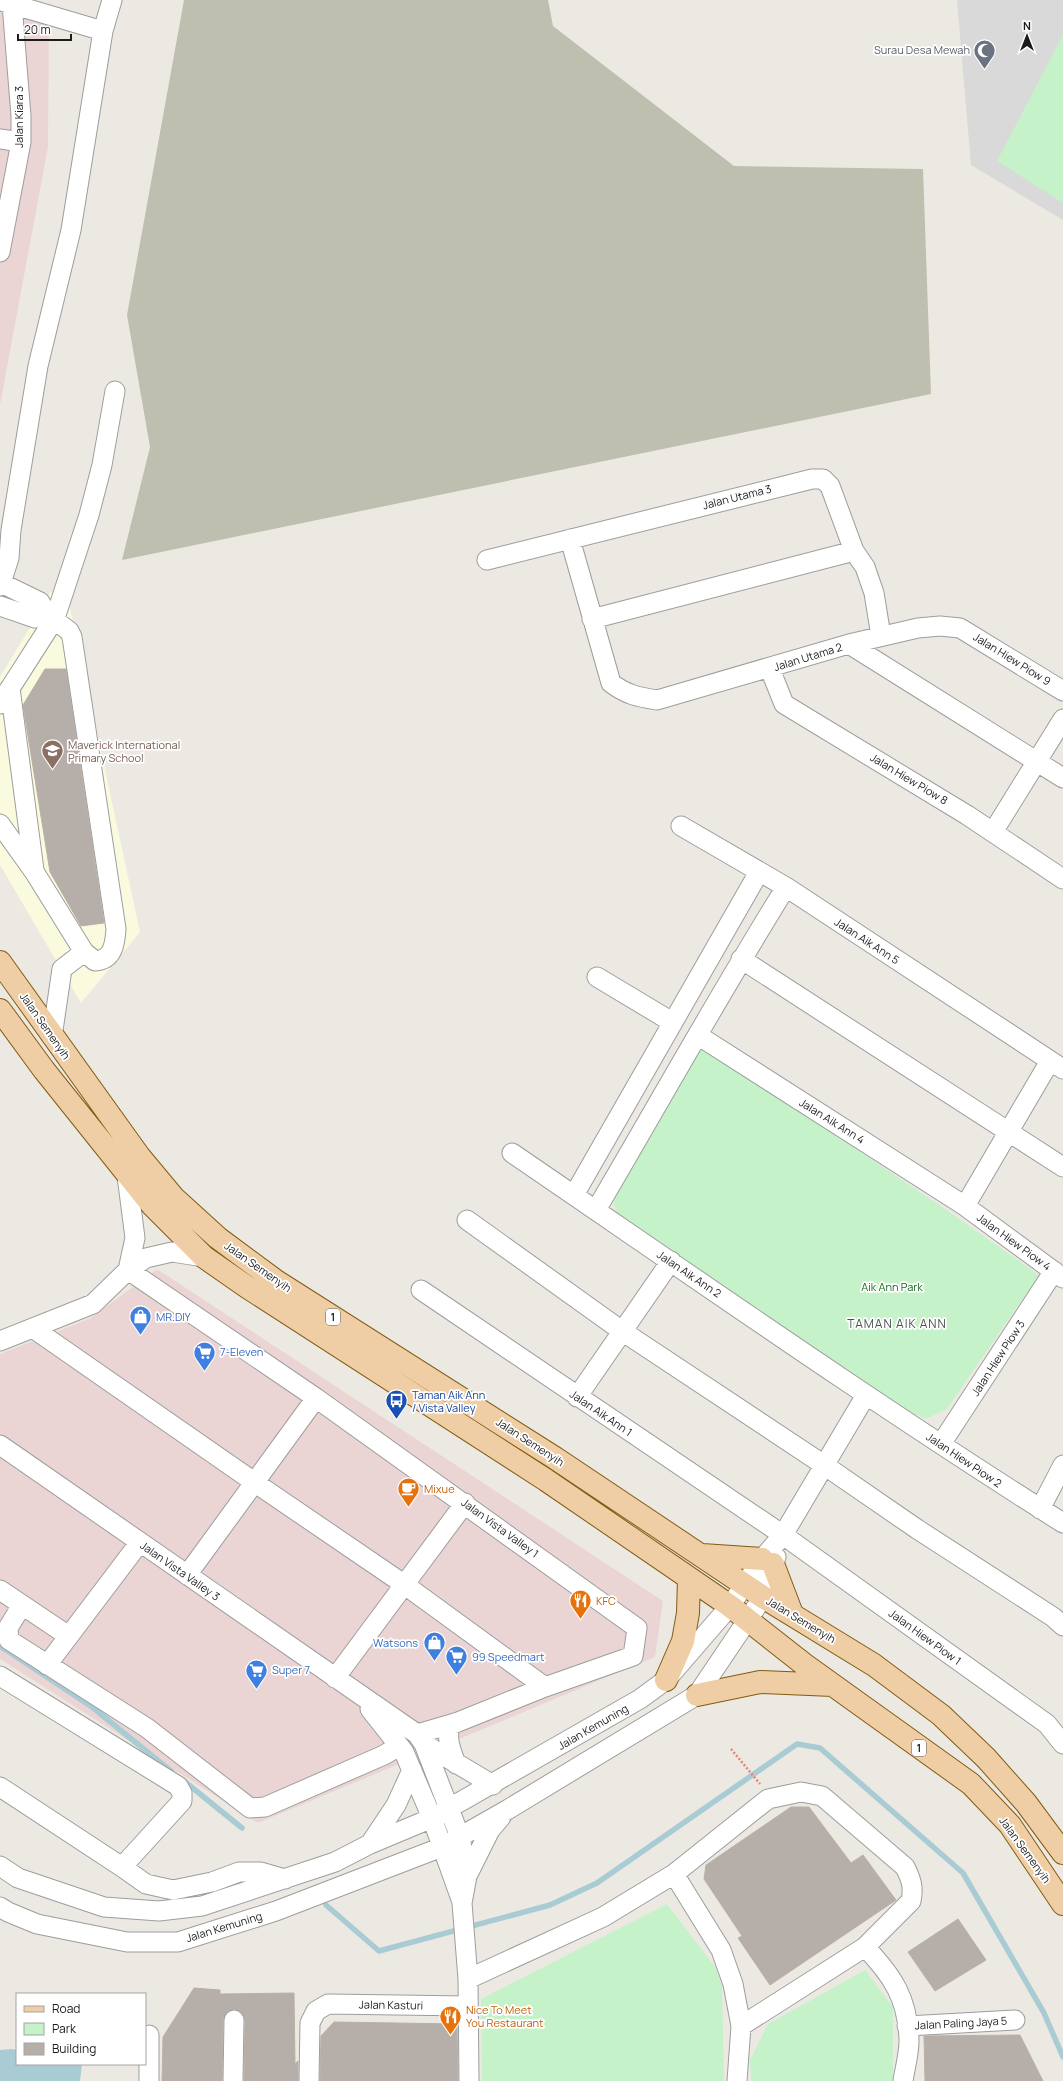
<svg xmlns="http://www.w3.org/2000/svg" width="1063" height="2081" font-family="Manrope,sans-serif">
  <rect width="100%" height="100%" fill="#ece9e3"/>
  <path fill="#dad9d9" d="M 957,0 L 1063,0 L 1063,220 L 971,165 Z"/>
  <path fill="#ebd5d4" d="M 0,12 L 49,26 L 48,147 L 0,405 Z
    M 157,1269 L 663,1601 L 655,1657 L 258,1823 L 0,1659 L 0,1354 L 91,1318 Z"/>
  <path fill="#fafade" d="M 51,592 L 68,599 L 140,932 L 81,1003 L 0,865 L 0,677 Z"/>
  <path fill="#bfbfb0" d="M 184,0 L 548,0 L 553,26 L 734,166 L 923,169 L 931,394 L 122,560 L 150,447 L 127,315 Z"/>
  <path fill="#c5f2c8" d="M 1063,35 L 1063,203 L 997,161 Z
    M 700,1044 L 945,1209 L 1039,1275 L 947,1409 L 926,1419 L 905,1410 L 622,1219 L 616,1211 L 611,1195 Z
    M 667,1904 L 716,1968 L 722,1986 L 724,2081 L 482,2081 L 481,1999 Z
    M 865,1970 L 893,2007 L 893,2081 L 751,2081 L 750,2060 L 768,2024 Z"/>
  <path fill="#a9cbd4" d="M 12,2049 L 17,2050 L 17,2064 L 82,2064 L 80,2081 L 0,2081 L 0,2050 Z"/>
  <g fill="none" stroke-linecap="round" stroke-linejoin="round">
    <path stroke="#a9cbd4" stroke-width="5.5" d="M 0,1646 L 92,1707 L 172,1772
      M 184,1781 L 242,1828
      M 326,1905 L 379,1951 L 550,1905 L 597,1883 L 797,1744 L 820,1748 L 963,1873 L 1044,2013 L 1063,2057"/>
  </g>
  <path fill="#b5aea9" stroke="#bcb0a7" d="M 45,669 L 66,669 L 104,923 L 81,926 L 50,872 L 23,705 Z
    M 791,1807 L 809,1807 L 851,1863 L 863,1855 L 896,1900 L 770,1985 L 738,1938 L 742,1936 L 704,1879 L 706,1865 Z
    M 958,1919 L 986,1960 L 935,1991 L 908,1952 Z
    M 194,1988 L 220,1990 L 220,1994 L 294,1993 L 295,2064 L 298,2061 L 298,2081 L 244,2081 L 245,2020 L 240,2011 L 234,2009 L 228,2011 L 223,2019 L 222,2081 L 162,2081 L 163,2037 Z
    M 334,2022 L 457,2024 L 458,2081 L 320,2081 L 321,2036 Z
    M 1020,2035 L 1043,2081 L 925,2081 L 924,2036 Z"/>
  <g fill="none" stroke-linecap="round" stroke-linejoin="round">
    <defs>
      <path id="minor" d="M 1,1 L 103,31
        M 0,139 L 21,142
        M 0,252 L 21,142 L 21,116 L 12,4
        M 570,539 L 611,683 C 627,695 638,697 657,700 L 849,644 L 918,628 L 940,626 L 960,628 L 1063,691
        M 487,560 L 812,479 L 823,479 L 830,486 L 854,551 L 865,567 L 874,593 L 881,636
        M 0,586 L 9,558 L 11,530 L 38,366 L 71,230 L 103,31 L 112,0
        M 0,606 L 35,618 L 47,614
        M 592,619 L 854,551
        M 849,644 L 1063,778
        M 770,669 L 784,704 L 967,815 L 1063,879
        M 10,688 L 34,870
        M 0,704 L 55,618 L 89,515 L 102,465 L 115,391
        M 0,824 L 35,873 L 84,952 L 95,961 C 113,960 115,944 116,929 L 72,637 L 69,631 L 47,614 L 40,602 L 1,583
        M 681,826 L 786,887 L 1063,1069
        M 993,832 L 1063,719
        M 741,959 L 1063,1167
        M 597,977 L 672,1022
        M 699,1036 L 965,1206 L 1063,1278
        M 52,1037 L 62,969 L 84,952
        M 512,1153 C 695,1278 876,1405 1063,1523
        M 127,1176 L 135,1238 L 128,1270
        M 574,1195 L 759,872
        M 965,1206 L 1050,1061
        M 596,1210 C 659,1103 720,993 786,887
        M 467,1220 L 622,1331 L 824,1465 L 917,1529 L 1053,1617 L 1063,1626
        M 128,1270 L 316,1398 L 637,1628 L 633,1656 L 545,1687 L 458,1722 L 417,1734
        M 421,1290 L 783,1535 L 1047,1724 L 1063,1744
        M 34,1329 L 254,1482 L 405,1585 L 545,1687
        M 0,1341 L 93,1304 L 128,1270 L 146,1258 L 172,1252 L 204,1257
        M 577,1397 L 671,1261
        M 941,1444 L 1054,1271
        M 0,1445 L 417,1734 L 424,1744 L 460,1837 L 467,1876 L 462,1903 L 468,1979 L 469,2081
        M 1040,1509 L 1063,1465
        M 187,1575 L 316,1398
        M 0,1590 L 67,1635
        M 22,1605 L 8,1628 L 9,1640 L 147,1728 L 250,1808 L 265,1807 L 384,1755 L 399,1746
        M 47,1665 L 140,1542
        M 0,1676 L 178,1786 L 182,1793 L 182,1801 L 122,1867 L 0,1787
        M 335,1678 L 465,1503
        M 370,1709 L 404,1752 L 432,1818 L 462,1902
        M 424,1744 L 493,1785
        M 456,1764 C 451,1750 446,1739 450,1725 L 458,1722
        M 370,1844 L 396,1805 L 412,1770
        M 0,1866 L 18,1878 L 104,1907 L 159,1911 L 202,1906 L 335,1862 L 370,1844 L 432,1818 L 640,1699 L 666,1680 L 730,1606 L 762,1559 L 783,1535 L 866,1395
        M 122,1867 L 146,1884 L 173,1890 L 212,1882 L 239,1872 L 261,1872 L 285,1879
        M 674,1874 L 721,1950 L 733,1984 L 741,2026 L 737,2081
        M 467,1876 L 490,1830 L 501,1817
        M 0,1907 L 8,1912 L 37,1924 L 127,1942 L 178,1942 L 276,1911 L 442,1847 L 507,1810 L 697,1695 L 763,1597 L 776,1557
        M 865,1947 C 893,1976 908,1999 909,2041 C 909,2054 905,2068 903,2081
        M 468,1979 L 603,1917 L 674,1874 L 768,1799 L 801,1792 L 822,1796 L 905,1867 C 911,1879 914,1887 911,1901 L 865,1947 L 741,2026
        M 907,2026 L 1015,2020
        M 149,2035 L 149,2081
        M 233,2081 L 234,2020
        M 309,2081 L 310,2023 L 316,2011 L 328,2004 L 467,2006"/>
      <path id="major" d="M 0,962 L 139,1156 L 174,1198 L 218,1238 L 276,1281 L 555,1458 L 763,1597 L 874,1665 L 941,1715 L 986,1758 L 1026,1803 L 1063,1853
        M 0,1010 L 44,1070 L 152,1205 L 204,1257 L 247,1287 L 546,1480 L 730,1606 L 805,1665 L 971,1784 L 1010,1825 L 1063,1904
        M 702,1555 L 762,1559
        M 773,1564 L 792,1614
        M 666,1680 L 683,1641 L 688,1613 L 689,1578
        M 697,1695 L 760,1682 L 833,1685"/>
    </defs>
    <use href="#minor" stroke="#9d9d9d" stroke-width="21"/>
    <use href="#major" stroke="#825b12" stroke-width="24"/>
    <path stroke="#e78379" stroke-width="2.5" stroke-dasharray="2 2" stroke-linecap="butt" d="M 731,1749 L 760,1784"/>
    <use href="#minor" stroke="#fff" stroke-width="19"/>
    <use href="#major" stroke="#efcea5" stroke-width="22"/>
  </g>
  <defs>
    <symbol id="mosque-pin" viewBox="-11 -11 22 30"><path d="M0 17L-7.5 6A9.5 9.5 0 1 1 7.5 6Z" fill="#6b7280" stroke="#fff"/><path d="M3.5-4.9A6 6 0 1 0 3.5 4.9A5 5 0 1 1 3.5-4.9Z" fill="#fff"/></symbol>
    <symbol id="school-pin" viewBox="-11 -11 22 30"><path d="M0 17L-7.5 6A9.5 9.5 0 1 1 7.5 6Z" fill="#8d6e63" stroke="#fff"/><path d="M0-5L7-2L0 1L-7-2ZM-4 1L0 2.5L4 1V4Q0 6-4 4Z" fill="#fff"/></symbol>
    <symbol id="shop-pin" viewBox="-11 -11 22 30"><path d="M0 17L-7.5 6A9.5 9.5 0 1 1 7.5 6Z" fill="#3f7fe0" stroke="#fff"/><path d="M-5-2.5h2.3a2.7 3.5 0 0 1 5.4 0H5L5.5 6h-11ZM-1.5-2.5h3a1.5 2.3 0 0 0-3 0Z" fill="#fff"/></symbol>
    <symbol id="supermarket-pin" viewBox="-11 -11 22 30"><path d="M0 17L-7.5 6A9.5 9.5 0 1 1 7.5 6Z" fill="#3f7fe0" stroke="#fff"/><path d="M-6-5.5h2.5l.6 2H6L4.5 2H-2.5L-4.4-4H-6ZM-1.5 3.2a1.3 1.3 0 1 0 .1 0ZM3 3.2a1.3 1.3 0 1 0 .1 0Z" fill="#fff"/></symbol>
    <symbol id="bus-pin" viewBox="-11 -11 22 30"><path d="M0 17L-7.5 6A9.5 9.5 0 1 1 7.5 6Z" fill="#1a4fb4" stroke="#fff"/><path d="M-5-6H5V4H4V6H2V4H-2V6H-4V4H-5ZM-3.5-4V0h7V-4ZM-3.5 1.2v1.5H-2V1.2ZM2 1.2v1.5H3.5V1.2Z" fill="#fff"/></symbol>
    <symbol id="cafe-pin" viewBox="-11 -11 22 30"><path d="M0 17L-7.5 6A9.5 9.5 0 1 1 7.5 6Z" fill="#e8710a" stroke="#fff"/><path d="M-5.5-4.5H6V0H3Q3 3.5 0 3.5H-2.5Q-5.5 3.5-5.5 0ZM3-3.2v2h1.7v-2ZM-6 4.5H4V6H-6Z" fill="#fff"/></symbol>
    <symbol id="restaurant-pin" viewBox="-11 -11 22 30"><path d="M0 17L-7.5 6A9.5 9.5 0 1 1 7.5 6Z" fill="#e8710a" stroke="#fff"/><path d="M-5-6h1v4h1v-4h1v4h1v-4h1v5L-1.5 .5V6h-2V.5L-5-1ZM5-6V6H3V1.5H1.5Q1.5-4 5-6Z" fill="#fff"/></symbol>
  </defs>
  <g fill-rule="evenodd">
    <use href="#mosque-pin" x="972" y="38" width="25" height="34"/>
    <use href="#school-pin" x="40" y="738" width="25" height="34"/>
    <use href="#shop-pin" x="128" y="1304" width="25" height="34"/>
    <use href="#supermarket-pin" x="192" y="1340" width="25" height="34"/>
    <use href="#bus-pin" x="384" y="1388" width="25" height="34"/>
    <use href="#cafe-pin" x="396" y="1476" width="25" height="34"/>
    <use href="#restaurant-pin" x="568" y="1588" width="25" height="34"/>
    <use href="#shop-pin" x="422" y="1630" width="25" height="34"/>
    <use href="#supermarket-pin" x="444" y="1644" width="25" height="34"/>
    <use href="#supermarket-pin" x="244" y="1658" width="25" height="34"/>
    <use href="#restaurant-pin" x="438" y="2004" width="25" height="34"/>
  </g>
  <g text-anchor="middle" stroke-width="3.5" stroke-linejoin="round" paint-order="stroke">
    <g fill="#fff" stroke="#606060" stroke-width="1">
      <rect x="326" y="1309" width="14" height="16" rx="3"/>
      <rect x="912" y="1740" width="14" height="16" rx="3"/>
    </g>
    <g font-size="10" font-weight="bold" fill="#1c1c1c">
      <text x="333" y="1321">1</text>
      <text x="919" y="1752">1</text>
    </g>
    <g font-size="11" fill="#5b616d" stroke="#fff" text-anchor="end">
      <text x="970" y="54">Surau Desa Mewah</text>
    </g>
    <g font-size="11" fill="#1c1c1c" stroke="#fff">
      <text transform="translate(19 117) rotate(-90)" y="4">Jalan Kiara 3</text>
      <text transform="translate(737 497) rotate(-14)" y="4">Jalan Utama 3</text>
      <text transform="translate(808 657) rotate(-17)" y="4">Jalan Utama 2</text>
      <text transform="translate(1012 659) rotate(32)" y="4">Jalan Hiew Piow 9</text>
      <text transform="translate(909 779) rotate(31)" y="4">Jalan Hiew Piow 8</text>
      <text transform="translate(867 941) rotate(33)" y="4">Jalan Aik Ann 5</text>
      <text transform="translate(45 1026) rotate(55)" y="4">Jalan Semenyih</text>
      <text transform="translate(832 1121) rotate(32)" y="4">Jalan Aik Ann 4</text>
      <text transform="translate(1014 1242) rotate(36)" y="4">Jalan Hiew Piow 4</text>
      <text transform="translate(258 1267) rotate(35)" y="4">Jalan Semenyih</text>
      <text transform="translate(689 1274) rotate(34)" y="4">Jalan Aik Ann 2</text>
      <text transform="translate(998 1358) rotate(-57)" y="4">Jalan Hiew Piow 3</text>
      <text transform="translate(601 1413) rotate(34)" y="4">Jalan Aik Ann 1</text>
      <text transform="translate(530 1442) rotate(33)" y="4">Jalan Semenyih</text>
      <text transform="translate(964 1460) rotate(34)" y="4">Jalan Hiew Piow 2</text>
      <text transform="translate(500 1528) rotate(36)" y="4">Jalan Vista Valley 1</text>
      <text transform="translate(180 1571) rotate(35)" y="4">Jalan Vista Valley 3</text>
      <text transform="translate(801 1620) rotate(31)" y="4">Jalan Semenyih</text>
      <text transform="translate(925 1637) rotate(36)" y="4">Jalan Hiew Piow 1</text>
      <text transform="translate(593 1727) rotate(-30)" y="4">Jalan Kemuning</text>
      <text transform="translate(1025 1850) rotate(54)" y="4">Jalan Semenyih</text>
      <text transform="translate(224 1927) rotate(-17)" y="4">Jalan Kemuning</text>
      <text transform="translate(391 2005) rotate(1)" y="4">Jalan Kasturi</text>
      <text transform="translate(961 2023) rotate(-3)" y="4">Jalan Paling Jaya 5</text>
    </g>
    <g font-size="11" fill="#785e54" stroke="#fff" text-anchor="start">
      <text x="68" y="749">Maverick International<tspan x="68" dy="13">Primary School</tspan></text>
    </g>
    <g font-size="11" fill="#196b1f" stroke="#fff">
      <text x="892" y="1291">Aik Ann Park</text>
    </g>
    <g font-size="11" fill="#366cbe" stroke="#fff" text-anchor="start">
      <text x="156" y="1321">MR.DIY</text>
      <text x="220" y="1356">7-Eleven</text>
      <text x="418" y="1647" text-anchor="end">Watsons</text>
      <text x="472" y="1661">99 Speedmart</text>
      <text x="272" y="1674">Super 7</text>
    </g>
    <g font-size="11" fill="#164399" stroke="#fff" text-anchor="start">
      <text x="412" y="1399">Taman Aik Ann<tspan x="412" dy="13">/ Vista Valley</tspan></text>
    </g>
    <g font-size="11" fill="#c56008" stroke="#fff" text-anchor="start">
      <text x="424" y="1493">Mixue</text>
      <text x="596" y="1605">KFC</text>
      <text x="466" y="2014">Nice To Meet<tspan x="466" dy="13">You Restaurant</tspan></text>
    </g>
    <g font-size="12" letter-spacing="1" fill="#4f4f4f" stroke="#fff">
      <text x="897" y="1328">TAMAN AIK ANN</text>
    </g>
  </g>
  <rect x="16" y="1993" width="130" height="72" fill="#ffffff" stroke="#a4a4a4"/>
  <rect x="24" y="2006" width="20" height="6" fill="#efcea5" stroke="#a4a4a4"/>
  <text x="52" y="2013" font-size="12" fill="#1c1c1c">Road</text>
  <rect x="24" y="2023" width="20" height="12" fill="#c5f2c8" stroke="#a4a4a4"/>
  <text x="52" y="2033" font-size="12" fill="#1c1c1c">Park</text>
  <rect x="24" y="2043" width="20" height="12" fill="#b5aea9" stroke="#a4a4a4"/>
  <text x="52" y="2053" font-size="12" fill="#1c1c1c">Building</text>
  <g transform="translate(1027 36)" stroke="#ffffff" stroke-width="3" paint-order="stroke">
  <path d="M0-3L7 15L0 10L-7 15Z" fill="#1c1c1c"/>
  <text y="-6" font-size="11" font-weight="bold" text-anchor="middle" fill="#1c1c1c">N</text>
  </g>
  <path d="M18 34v6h53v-6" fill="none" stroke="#1c1c1c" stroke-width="2"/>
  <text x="24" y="34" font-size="12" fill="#1c1c1c" stroke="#ffffff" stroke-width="3" paint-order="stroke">20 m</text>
</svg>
